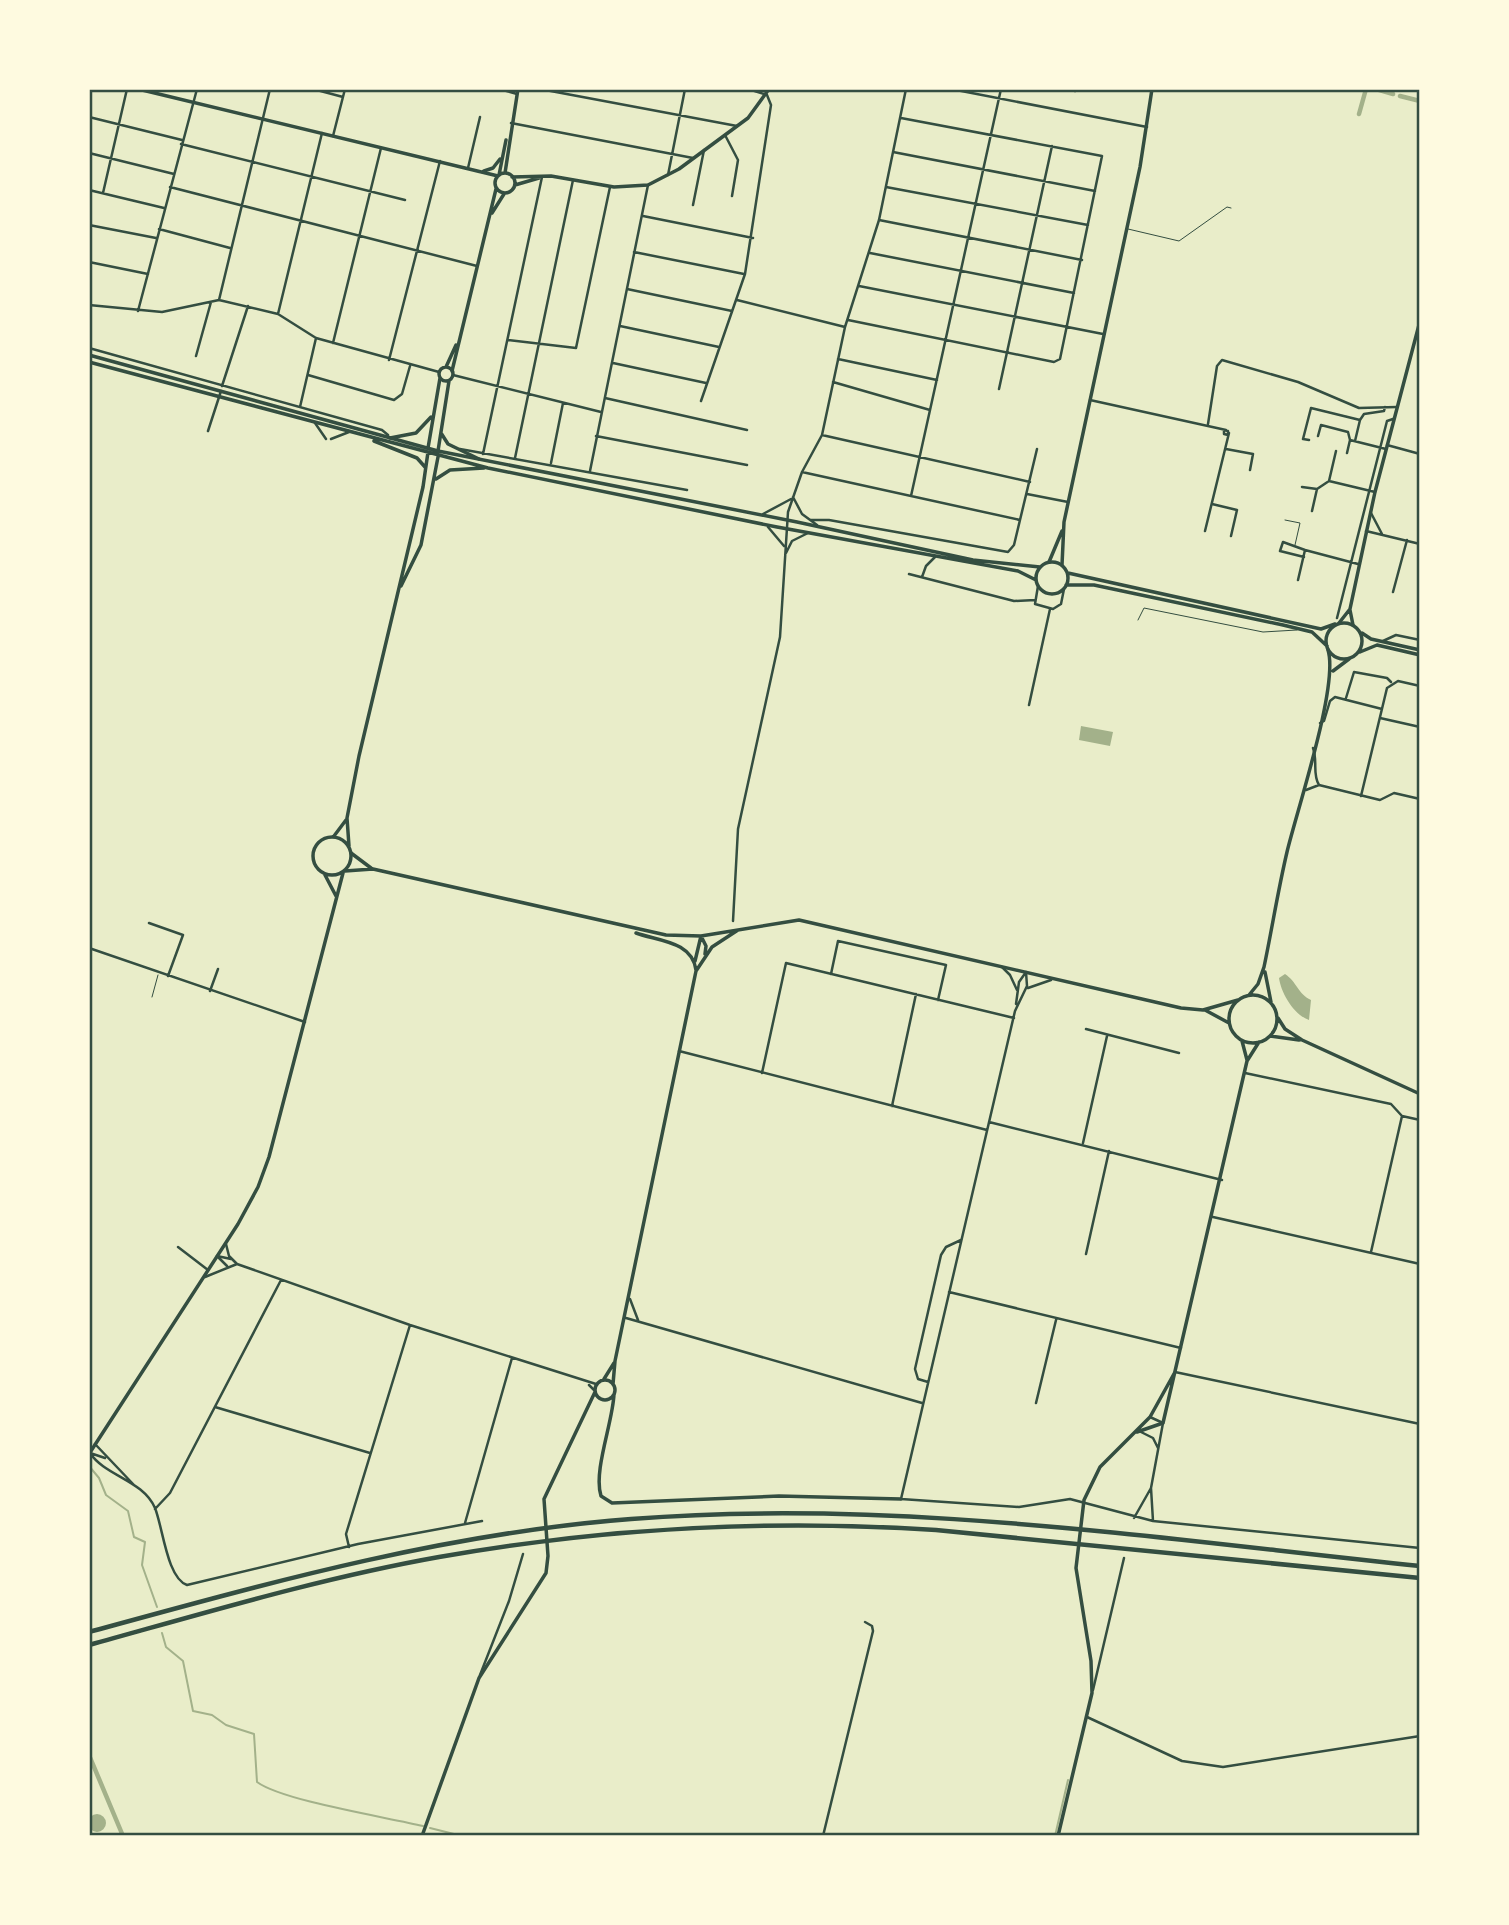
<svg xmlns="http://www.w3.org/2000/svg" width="1509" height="1925" font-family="'Public Sans',sans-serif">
  <rect width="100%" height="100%" fill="#e9edc9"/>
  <path fill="#a3b18a" d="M 1081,726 L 1113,732 L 1110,746 L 1079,740 Z
    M 1285,974 C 1297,982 1298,994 1311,1000 L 1309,1020 C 1294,1015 1281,993 1279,978 Z
    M88 1823a9 9 0 1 1 18 0a9 9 0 1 1-18 0Z"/>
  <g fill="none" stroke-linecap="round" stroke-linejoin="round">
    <path stroke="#a3b18a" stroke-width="2" d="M 89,1466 L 99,1478 L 106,1495 L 128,1511 L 134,1537 L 145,1542 L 142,1565 L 157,1607
      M 162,1633 L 166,1647 L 183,1661 L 193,1711 L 212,1715 L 226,1725 L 254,1734 L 257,1782 C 283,1801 386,1817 423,1826
      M 430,1828 L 462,1836
      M 1055,1836 L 1068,1780"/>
    <path stroke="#a3b18a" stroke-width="4.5" d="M 1376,89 L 1393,94
      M 1400,96 L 1420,101
      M 1359,114 L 1366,89
      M 89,1755 L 123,1836"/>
    <path stroke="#344e41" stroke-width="1" d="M 1128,229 L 1179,241 L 1227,207 L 1231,208
      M 1285,520 L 1300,523 L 1295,545
      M 1138,620 L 1144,608 L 1263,632 L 1297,630
      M 152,997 L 158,975"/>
    <path stroke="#344e41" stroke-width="2.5" d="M 313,89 L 343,97
      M 499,89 L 517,94
      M 540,89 L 737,126
      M 951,89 L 1147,127
      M 1069,89 L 1075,91
      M 89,117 L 182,140
      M 511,123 L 693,158
      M 725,135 L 738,160 L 732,196
      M 333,136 L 345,89
      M 181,144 L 405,200
      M 893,152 L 1095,191
      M 89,153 L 174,174
      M 468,168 L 480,117
      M 668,175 L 685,89
      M 170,187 L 477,266
      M 886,187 L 1088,225
      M 89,190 L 164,208
      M 103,193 L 127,89
      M 693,205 L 704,150
      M 643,216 L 753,238
      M 879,220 L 1082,260
      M 89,225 L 156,238
      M 159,229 L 230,248
      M 634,252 L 744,274
      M 870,253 L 1074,293
      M 89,262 L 148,274
      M 859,286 L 1103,334
      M 627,289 L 732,311
      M 219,300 L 270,89
      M 737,300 L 845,327
      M 89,305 L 162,312 L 219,300 L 278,314 L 316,338 L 439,372
      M 138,311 L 197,89
      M 278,314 L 322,133
      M 848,320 L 1054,362 L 1060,359 L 1102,156 L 901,118
      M 620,326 L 719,347
      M 508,340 L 576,348 L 610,187
      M 333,343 L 381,148
      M 89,348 L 382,430 L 388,435
      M 196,356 L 211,302
      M 838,359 L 937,380
      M 389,360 L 440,161
      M 613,363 L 706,383
      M 308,375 L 394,400 L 402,394 L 410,366
      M 453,375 L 601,412
      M 833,382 L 930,410
      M 222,386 L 248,306
      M 999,389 L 1052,146
      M 605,398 L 747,430
      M 1090,400 L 1226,430
      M 701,401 L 745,274 L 771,105 L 767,95 L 748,89
      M 300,407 L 316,338
      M 1360,420 L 1364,414 L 1384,411 L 1385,407
      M 315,423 L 326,439
      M 1208,424 L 1217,366 L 1222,360 L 1298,382 L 1359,408 L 1397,407
      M 1224,430 L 1228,431 L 1228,435 L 1224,434 Z
      M 208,431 L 221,391
      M 822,435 L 1030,482
      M 596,436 L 747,465
      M 1318,436 L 1321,425 L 1348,432 L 1350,440 L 1347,453
      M 331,439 L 349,432
      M 1309,440 L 1303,439 L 1311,408 L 1360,420 L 1355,441
      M 1350,440 L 1386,449
      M 1387,445 L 1420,454
      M 460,449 L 687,490
      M 1226,449 L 1253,454 L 1250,470
      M 483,454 L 542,177
      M 515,458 L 573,180
      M 551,463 L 563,403
      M 590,471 L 648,185
      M 802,472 L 1020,520
      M 1329,481 L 1336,451
      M 1302,487 L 1317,489
      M 1027,494 L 1068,502
      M 911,496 L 1001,89
      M 793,497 L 802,514 L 817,525
      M 1212,504 L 1237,510 L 1231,536
      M 1312,511 L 1317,489 L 1329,481 L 1375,492
      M 1371,513 L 1382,534
      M 763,514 L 791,499
      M 811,520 L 829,520 L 1008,552 L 1014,545 L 1037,449
      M 768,527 L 784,546
      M 1205,531 L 1229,433
      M 1366,531 L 1420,544
      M 786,553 L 792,541 L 808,533
      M 1304,557 L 1280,551 L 1283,542 L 1305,550
      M 909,574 L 1014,601 L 1035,600
      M 922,577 L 926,566 L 935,557
      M 1298,580 L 1305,550 L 1358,564
      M 1038,586 L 1035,604 L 1053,609 L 1061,604 L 1064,589
      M 1393,592 L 1407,540
      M 1337,618 L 1387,421 L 1393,419
      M 1383,641 L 1396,635 L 1420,640
      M 1346,698 L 1354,672 L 1387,678 L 1391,682
      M 1029,705 L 1050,609
      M 1380,718 L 1420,727
      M 1320,723 L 1324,721 L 1330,701 L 1335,697 L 1382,709
      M 1313,748 C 1318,761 1312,774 1319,785
      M 1306,790 L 1319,785 L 1380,800 L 1394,793 L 1420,799
      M 1361,796 L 1387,688 L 1398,681 L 1420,686
      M 733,921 L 738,829 L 780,637 L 788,512 L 802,472 L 822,435 L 845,327 L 879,220 L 906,89
      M 149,923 L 183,935 L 168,976
      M 89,948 L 305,1022
      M 1002,967 L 1010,975 L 1017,990
      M 1026,972 L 1027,986 L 1015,1011 L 901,1499 L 1019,1507 L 1070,1499 L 1153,1521 L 1420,1548
      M 831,974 L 838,941 L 946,965 L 938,1000
      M 1028,988 L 1051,980
      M 210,991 L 218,969
      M 1016,1004 L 1019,982 L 1026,972
      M 1086,1029 L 1179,1053
      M 679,1051 L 987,1130
      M 762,1073 L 786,963 L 1014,1018
      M 1245,1073 L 1391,1104 L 1402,1116
      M 892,1106 L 916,994
      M 1402,1116 L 1420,1120
      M 989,1122 L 1222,1180
      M 1083,1143 L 1107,1036
      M 1213,1217 L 1420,1264
      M 226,1244 L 229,1256 L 237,1264 L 410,1325 L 596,1384
      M 178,1247 L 208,1270
      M 1371,1252 L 1402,1116
      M 1086,1254 L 1109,1151
      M 217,1256 L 227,1266
      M 217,1256 L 231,1259
      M 205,1277 L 237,1264
      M 949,1292 L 1181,1348
      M 630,1299 L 638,1320
      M 626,1318 L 922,1403
      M 1175,1372 L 1420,1424
      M 928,1382 L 918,1379 L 915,1369 L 941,1255 L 946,1247 L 961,1240
      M 589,1385 L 594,1390
      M 1036,1403 L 1056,1320
      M 215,1407 L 370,1453
      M 1141,1432 L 1153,1438 L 1158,1448
      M 95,1444 L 134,1485
      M 90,1453 C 105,1476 143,1480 155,1508 C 163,1528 167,1578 187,1585 L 358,1544 L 482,1521
      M 90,1453 L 105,1458
      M 1151,1488 L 1153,1521
      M 155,1509 L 170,1493 L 281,1280
      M 1134,1518 L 1151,1488 L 1163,1423 L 1150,1417
      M 465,1523 L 512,1358
      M 349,1547 L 346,1534 L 410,1325
      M 480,1675 L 509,1601 L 523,1554
      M 1093,1690 L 1124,1558
      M 1087,1717 L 1182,1761 L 1223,1767 L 1420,1736
      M 823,1836 L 873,1631 L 872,1626 L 865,1622"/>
    <path stroke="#344e41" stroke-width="3.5" d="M 138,89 L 498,176
      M 484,171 L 493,168 L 500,159
      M495 183a10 10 0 1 1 20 0a10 10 0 1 1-20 0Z
      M 505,173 L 518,89
      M 499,175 L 506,140
      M 512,177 L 551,176 L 614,187 L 648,185 L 679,169 L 748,118 L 769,89
      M 515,185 L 539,178
      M 492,213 L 504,194
      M 446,367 L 456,345
      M439 374a7 7 0 1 1 14 0a7 7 0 1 1-14 0Z
      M 452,371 L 496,189
      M 441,433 L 448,444 L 479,459
      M 390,438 L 416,433 L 431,417
      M 428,448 L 440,378
      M 438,451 L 449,381
      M 1049,562 L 1062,531
      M 1062,565 L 1064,522 L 1140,167 L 1152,89
      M 1350,610 L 1353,625
      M 1339,623 L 1350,609 L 1375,492 L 1420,321
      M 1333,671 L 1349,659
      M 351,853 L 371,868
      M 345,871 L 373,869 L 666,935 L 701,936 L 799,920 L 1181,1008 L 1203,1010 L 1238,1000
      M 636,933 C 658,941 692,941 696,970
      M 701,936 L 706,946 L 705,954
      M 695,961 L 701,936
      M 1265,972 L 1271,1002
      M1229 1019a24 24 0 1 1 48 0a24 24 0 1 1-48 0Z
      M 1249,995 L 1258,984 L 1264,967 C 1272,929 1278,890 1287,852 C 1297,810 1339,685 1328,650
      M 1205,1010 L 1229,1023
      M 1278,1018 L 1285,1029 L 1302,1040 L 1420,1094
      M 1270,1036 L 1299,1040
      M 1242,1041 L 1247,1060
      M 604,1379 L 614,1363
      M595 1390a10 10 0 1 1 20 0a10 10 0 1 1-20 0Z
      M 613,1384 L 615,1361 L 696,971 L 712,947 L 738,930
      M 614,1394 C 613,1422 593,1471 601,1496 L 612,1503 L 779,1496 L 901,1499
      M 1137,1432 L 1163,1423 L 1247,1061 L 1259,1042
      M 422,1836 L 479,1678 L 546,1573 L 548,1556 L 544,1499 L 595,1392
      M 1058,1836 L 1092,1693 L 1091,1661 L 1076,1568 L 1084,1500 L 1100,1467 L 1150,1417 L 1175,1372"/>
    <path stroke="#344e41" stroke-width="3.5" d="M 89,355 L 438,451 L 797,522 L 973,560 L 1040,567
      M 89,362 L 488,468 L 777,527 L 1018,571 L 1036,580
      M 374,441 L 417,458 L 425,467
      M 436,479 L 450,470 L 484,468
      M1036 578a16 16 0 1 1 32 0a16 16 0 1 1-32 0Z
      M 1068,573 L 1321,629 L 1335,624
      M 1066,585 L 1094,585 L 1283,625 L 1312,632 L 1327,646
      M 401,586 L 421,545 L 438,457
      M1326 641a18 18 0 1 1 36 0a18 18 0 1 1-36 0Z
      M 1362,633 L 1371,639 L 1420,650
      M 1360,652 L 1377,645 L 1420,655
      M 334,836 L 346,820
      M313 856a19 19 0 1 1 38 0a19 19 0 1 1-38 0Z
      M 349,846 L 347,818 L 359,756 L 423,487 L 428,452
      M 325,875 L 336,896
      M 89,1454 L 238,1224 L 258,1187 L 269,1157 L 343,873"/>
    <path stroke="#344e41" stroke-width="4.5" d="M 89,1632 C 268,1583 446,1533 631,1519 C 895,1498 1158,1539 1420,1566
      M 89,1645 C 205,1613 321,1578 439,1557 C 603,1528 769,1519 936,1530 L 1420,1578"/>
  </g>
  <rect width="1509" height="1925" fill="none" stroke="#fefae0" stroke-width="182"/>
  <rect x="91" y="91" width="1327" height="1743" fill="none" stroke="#344e41" stroke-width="2.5"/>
</svg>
